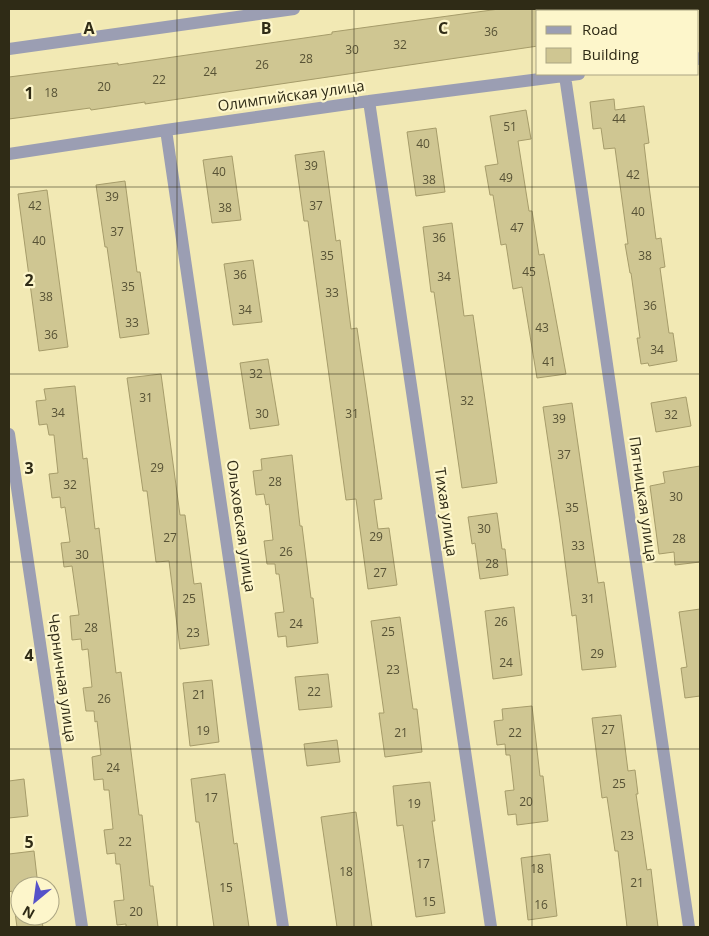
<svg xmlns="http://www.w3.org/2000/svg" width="709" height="936" font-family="'Open Sans',sans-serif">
  <rect width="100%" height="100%" fill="#f2e9b4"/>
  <path fill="#cfc692" stroke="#a69c6a" d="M 499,9 L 538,9 L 538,46 L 145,104 L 145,102 L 91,110 L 90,108 L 9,119 L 9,77 L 118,63 L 118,65 L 332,34 L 332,32 Z
    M 614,99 L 615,110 L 644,106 L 649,143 L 644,144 L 649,186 L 656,239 L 661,238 L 665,267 L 660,268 L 669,333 L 673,333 L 677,361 L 649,366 L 648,363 L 641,364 L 637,338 L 640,338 L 631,273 L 630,273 L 625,244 L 628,244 L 615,148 L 604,149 L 601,128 L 593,129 L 590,102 Z
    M 526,110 L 531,139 L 518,141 L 529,211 L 532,211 L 539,255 L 544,254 L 566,374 L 537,378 L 522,287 L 513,289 L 506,244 L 501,245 L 493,195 L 490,195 L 485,166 L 498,164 L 490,116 Z
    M 436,128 L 445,192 L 416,196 L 407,132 Z
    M 324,151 L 336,241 L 340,240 L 351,329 L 357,328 L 382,499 L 374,500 L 378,529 L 389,528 L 397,585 L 368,589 L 356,499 L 346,500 L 308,221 L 304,221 L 295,155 Z
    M 232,156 L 241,220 L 212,223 L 203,160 Z
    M 125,181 L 137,272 L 140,272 L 149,334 L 120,338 L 107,247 L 105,247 L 96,185 Z
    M 47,190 L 68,347 L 39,351 L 18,194 Z
    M 452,223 L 464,316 L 473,315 L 497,483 L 462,488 L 434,292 L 431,292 L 423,227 Z
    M 253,260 L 262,322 L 233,325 L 224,264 Z
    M 268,359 L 279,425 L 250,429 L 240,363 Z
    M 161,374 L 180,515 L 185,515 L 194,584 L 201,583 L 209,645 L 180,649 L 169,561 L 156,562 L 147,491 L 143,491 L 127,378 Z
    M 75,386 L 83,459 L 87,458 L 95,529 L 99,528 L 116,673 L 121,672 L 139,815 L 142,815 L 150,886 L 153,886 L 158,927 L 126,927 L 126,924 L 117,925 L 114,901 L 124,900 L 120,864 L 116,864 L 115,853 L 107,854 L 104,830 L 113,829 L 109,790 L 104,790 L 103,779 L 94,780 L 92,757 L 101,755 L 97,721 L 95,722 L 94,711 L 86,711 L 83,688 L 92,687 L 88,649 L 82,650 L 81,639 L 72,640 L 70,616 L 79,615 L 72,566 L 64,567 L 61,543 L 70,542 L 65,507 L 61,508 L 60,497 L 52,498 L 49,474 L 58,473 L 54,435 L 49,435 L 47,424 L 39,425 L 36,401 L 46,400 L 44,389 Z
    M 686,397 L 691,426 L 656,432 L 651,403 Z
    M 572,403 L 598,583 L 604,582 L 616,667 L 582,670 L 576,615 L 572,616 L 560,523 L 543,407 Z
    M 292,455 L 300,526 L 302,526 L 311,598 L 313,598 L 318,643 L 287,647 L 286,636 L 278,637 L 275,613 L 284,612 L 279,574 L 276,574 L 275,564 L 267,564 L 264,541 L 273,540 L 269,504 L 266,505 L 264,494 L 256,495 L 253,471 L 262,470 L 261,459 Z
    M 700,466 L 700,562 L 675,565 L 674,552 L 659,554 L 650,486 L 665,483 L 663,472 Z
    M 497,513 L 502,549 L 505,549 L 508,575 L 480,579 L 475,543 L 472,544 L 468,517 Z
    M 514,607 L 522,675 L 493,679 L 485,611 Z
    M 700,609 L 700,696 L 685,698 L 681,668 L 687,667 L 679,612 Z
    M 400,617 L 413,709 L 417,709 L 422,752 L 385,757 L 379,713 L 384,713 L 371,621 Z
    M 328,674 L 332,707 L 299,710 L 295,677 Z
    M 212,680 L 219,742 L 190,746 L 183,683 Z
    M 532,706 L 540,776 L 543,776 L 548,821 L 517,825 L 516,814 L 508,815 L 505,791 L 514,790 L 510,755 L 506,755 L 505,744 L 497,745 L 494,721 L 503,720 L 502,709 Z
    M 621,715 L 628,771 L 635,770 L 638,794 L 636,794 L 647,870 L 651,869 L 658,927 L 627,927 L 618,851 L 615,851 L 607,797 L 602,798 L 592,718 Z
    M 337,740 L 340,762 L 307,766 L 304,744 Z
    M 225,774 L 234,844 L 237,843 L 249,927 L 214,927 L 199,822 L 196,822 L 191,779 Z
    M 24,779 L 28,816 L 9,818 L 9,781 Z
    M 430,782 L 435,821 L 432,821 L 445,913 L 416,917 L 403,825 L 397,826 L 393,786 Z
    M 356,812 L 372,927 L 337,927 L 321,817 Z
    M 34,851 L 38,886 L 20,886 L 20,916 L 41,916 L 43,927 L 17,927 L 12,891 L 9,892 L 9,854 Z
    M 550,854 L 557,916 L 528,920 L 521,858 Z"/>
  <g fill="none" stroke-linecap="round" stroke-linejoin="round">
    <path stroke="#9b9eb3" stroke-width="12" d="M 9,49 L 294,9
      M 698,59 L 700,58
      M 565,76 L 689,927
      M 369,101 L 491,927
      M 166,130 L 283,927
      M 9,154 L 166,130 L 369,101 L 579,74
      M 9,434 L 82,927"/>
  </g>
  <path fill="none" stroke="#2f2b16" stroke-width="1" stroke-opacity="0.55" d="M 177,9 L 177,927M 354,9 L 354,927M 532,9 L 532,927M 9,187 L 700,187M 9,374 L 700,374M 9,562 L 700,562M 9,749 L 700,749"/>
  <g text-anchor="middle" stroke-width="4.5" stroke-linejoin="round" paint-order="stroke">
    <g font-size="12" fill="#575235">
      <text x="491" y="36">36</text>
      <text x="400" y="49">32</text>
      <text x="352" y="54">30</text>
      <text x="306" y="63">28</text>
      <text x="262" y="69">26</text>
      <text x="210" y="76">24</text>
      <text x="159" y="84">22</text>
      <text x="104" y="91">20</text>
      <text x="51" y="97">18</text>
      <text x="619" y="123">44</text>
      <text x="510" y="131">51</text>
      <text x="423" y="148">40</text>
      <text x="311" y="170">39</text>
      <text x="219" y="176">40</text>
      <text x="633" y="179">42</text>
      <text x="506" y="182">49</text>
      <text x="429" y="184">38</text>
      <text x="112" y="201">39</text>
      <text x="35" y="210">42</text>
      <text x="316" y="210">37</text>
      <text x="225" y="212">38</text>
      <text x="638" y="216">40</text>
      <text x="517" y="232">47</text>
      <text x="117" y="236">37</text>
      <text x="439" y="242">36</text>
      <text x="39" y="245">40</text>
      <text x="327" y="260">35</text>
      <text x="645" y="260">38</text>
      <text x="529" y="276">45</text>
      <text x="240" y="279">36</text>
      <text x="444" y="281">34</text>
      <text x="128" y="291">35</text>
      <text x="332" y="297">33</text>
      <text x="46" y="301">38</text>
      <text x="650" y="310">36</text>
      <text x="245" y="314">34</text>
      <text x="132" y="327">33</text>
      <text x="542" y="332">43</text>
      <text x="51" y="339">36</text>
      <text x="657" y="354">34</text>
      <text x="549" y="366">41</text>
      <text x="256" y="378">32</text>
      <text x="146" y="402">31</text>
      <text x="467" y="405">32</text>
      <text x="58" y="417">34</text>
      <text x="262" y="418">30</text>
      <text x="352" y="418">31</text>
      <text x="671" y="419">32</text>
      <text x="559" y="423">39</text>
      <text x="564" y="459">37</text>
      <text x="157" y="472">29</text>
      <text x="275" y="486">28</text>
      <text x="70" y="489">32</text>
      <text x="676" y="501">30</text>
      <text x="572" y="512">35</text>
      <text x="484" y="533">30</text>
      <text x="376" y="541">29</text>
      <text x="170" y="542">27</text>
      <text x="679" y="543">28</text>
      <text x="578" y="550">33</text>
      <text x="286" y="556">26</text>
      <text x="82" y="559">30</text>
      <text x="492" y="568">28</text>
      <text x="380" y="577">27</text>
      <text x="189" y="603">25</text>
      <text x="588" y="603">31</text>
      <text x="501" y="626">26</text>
      <text x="296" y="628">24</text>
      <text x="91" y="632">28</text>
      <text x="388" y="636">25</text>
      <text x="193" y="637">23</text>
      <text x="597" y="658">29</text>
      <text x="506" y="667">24</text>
      <text x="393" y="674">23</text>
      <text x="314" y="696">22</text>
      <text x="199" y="699">21</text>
      <text x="104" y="703">26</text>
      <text x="608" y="734">27</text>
      <text x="203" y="735">19</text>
      <text x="401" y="737">21</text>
      <text x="515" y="737">22</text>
      <text x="113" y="772">24</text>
      <text x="619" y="788">25</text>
      <text x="211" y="802">17</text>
      <text x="526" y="806">20</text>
      <text x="414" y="808">19</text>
      <text x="627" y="840">23</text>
      <text x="125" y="846">22</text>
      <text x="423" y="868">17</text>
      <text x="537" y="873">18</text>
      <text x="346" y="876">18</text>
      <text x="637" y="887">21</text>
      <text x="226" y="892">15</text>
      <text x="429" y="906">15</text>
      <text x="541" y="909">16</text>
      <text x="136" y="916">20</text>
    </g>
    <g font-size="15" fill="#2f2b16" stroke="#fdf6cb">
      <text transform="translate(291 96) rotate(-8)" y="5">Олимпийская улица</text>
      <text transform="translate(643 499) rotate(82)" y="5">Пятницкая улица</text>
      <text transform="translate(446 512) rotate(82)" y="5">Тихая улица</text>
      <text transform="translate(241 526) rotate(82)" y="5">Ольховская улица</text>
      <text transform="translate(62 678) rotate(82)" y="5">Черничная улица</text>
    </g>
  </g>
  <g font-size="16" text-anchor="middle" font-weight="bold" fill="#2f2b16" stroke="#fdf6cb" stroke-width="4.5" stroke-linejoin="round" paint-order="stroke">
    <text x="89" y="34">A</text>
    <text x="266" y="34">B</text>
    <text x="443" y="34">C</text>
    <text x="29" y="99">1</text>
    <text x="29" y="286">2</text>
    <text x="29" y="474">3</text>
    <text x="29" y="661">4</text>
    <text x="29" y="848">5</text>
  </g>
  <rect width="709" height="936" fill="none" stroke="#2f2b16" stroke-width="20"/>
  <rect x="536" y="10" width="162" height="65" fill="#fdf6cb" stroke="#aba583"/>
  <rect x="546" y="26" width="25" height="8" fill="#9b9eb3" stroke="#aba583"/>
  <text x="582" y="35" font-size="15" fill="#2f2b16">Road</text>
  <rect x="546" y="48" width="25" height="15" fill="#cfc692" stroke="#aba583"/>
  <text x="582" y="60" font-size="15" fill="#2f2b16">Building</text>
  <g transform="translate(35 901) rotate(209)"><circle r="24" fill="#fdf6cb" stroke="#aba583"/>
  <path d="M0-4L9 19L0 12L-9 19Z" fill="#5552c9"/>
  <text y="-8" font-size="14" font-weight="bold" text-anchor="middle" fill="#2f2b16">N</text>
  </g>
</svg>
